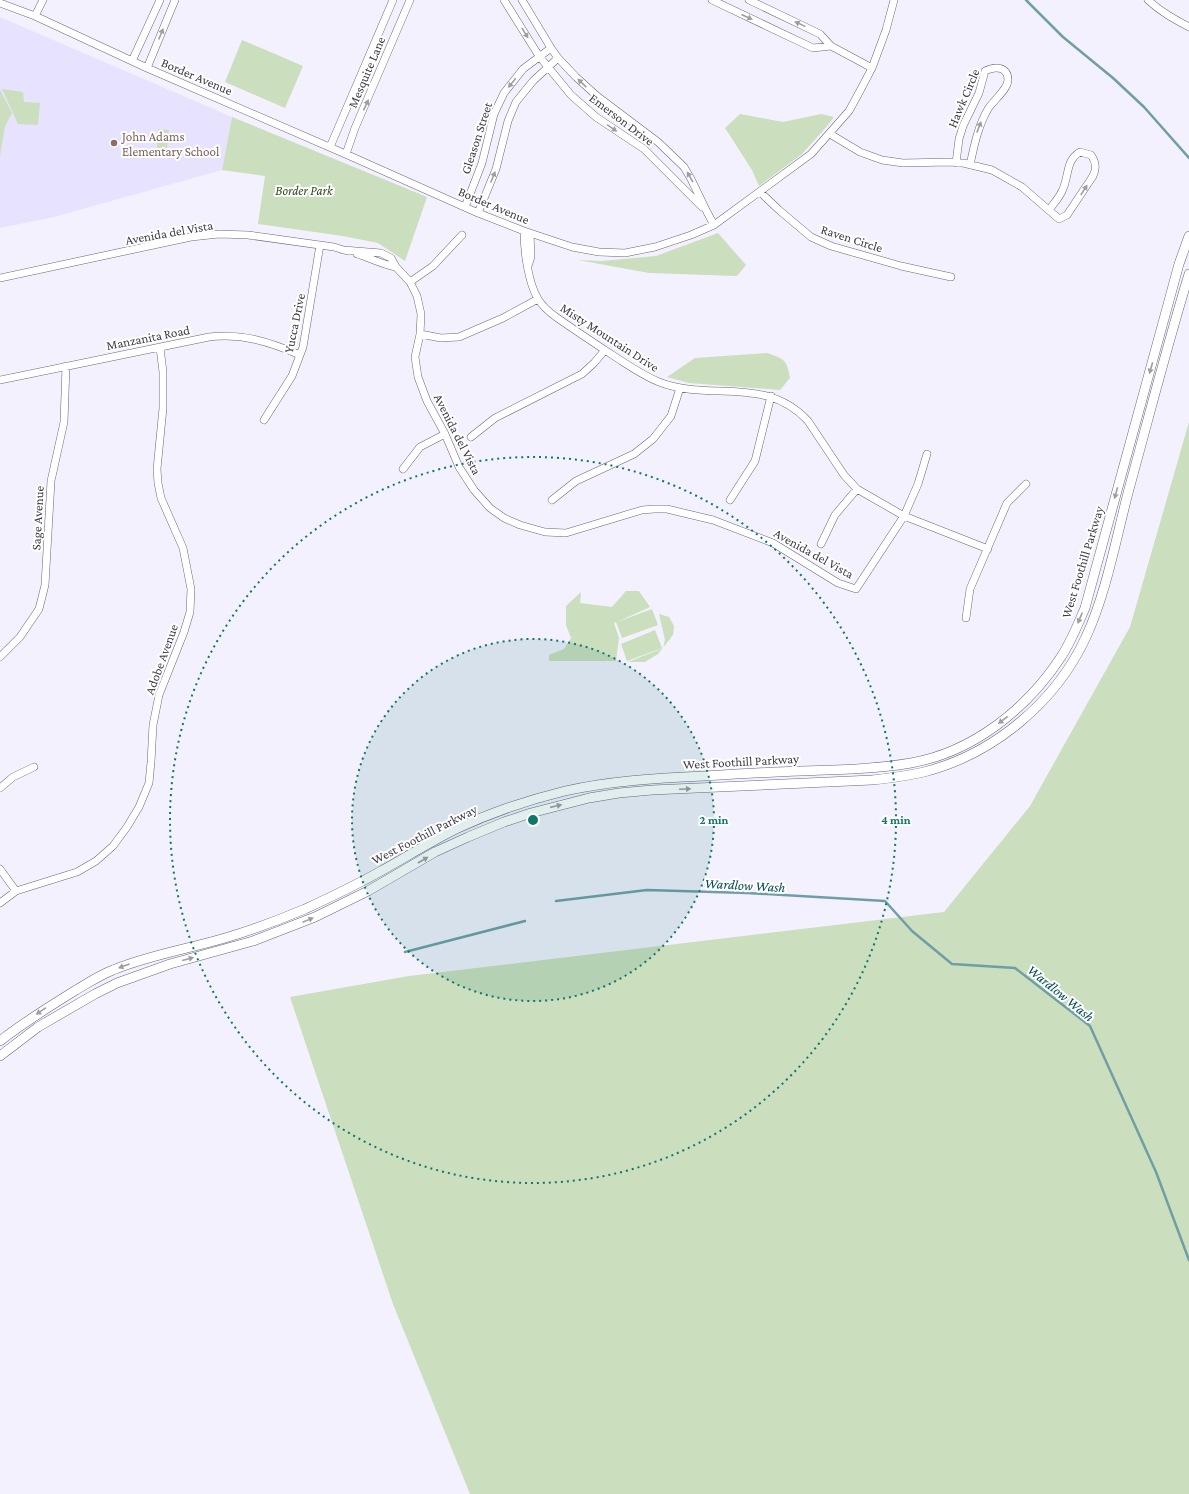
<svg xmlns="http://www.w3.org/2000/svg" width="1189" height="1494" font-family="'Crimson Pro',serif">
  <rect width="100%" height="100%" fill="#f3f1fd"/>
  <path fill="#e7e2fe" d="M 0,17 L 232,117 L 222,170 L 54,217 L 0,228 Z"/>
  <path fill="#cbdebd" d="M 242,40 L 303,66 L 285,108 L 225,82 Z
    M 2,89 L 23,92 L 24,102 L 40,103 L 38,125 L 18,124 Z
    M 0,90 L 12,113 L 5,126 L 0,156 Z
    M 740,114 L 783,122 L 821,114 L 834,117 L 828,125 L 802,154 L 759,186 L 752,170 L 725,128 Z
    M 232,117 L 427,197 L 405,261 L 378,243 L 343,236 L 258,224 L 265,176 L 222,170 Z
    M 158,129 L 169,130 L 167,148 L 157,148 Z
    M 718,233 L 746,265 L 737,276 L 649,273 L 578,260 L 602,261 L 656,256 Z
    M 767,353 C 784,359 787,359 790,378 L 780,390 L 689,383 L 667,377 L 695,358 Z
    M 1189,422 L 1189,1494 L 470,1494 L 393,1304 L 290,997 L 409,976 L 944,912 L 1030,806 L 1130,627 Z
    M 626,591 L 639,591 L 650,607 L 617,622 L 652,609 L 658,625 L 622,638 L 616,622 L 614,623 L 619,638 L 616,661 L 549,661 L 549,655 L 564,649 L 571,638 L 566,625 L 566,606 L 581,592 L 580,603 L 612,607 Z
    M 659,614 L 669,617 L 674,626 L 673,635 L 658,654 L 645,662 L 628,662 L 663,648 L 665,640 Z
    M 655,630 L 662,648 L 627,661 L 621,644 Z"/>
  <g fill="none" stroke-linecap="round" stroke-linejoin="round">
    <path stroke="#709ea6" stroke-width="2.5" d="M 1026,0 L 1063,37 L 1113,78 L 1144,107 L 1189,158
      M 556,901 L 647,890 L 747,893 L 885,901 L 912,931 L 952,964 L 1015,968 L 1090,1026 L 1156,1172 L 1189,1260
      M 405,952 L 525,921"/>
    <defs>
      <path id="minor" d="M 504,0 L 539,56 L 571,95 L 596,117 L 644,149 L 702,207
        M 522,0 L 551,48 L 558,58 L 576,77 L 597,96 L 658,142 L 684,167 L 691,179 L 707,212 L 714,225
        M 712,0 L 813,48 L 831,46
        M 749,0 L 820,34 L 831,46 L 872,68
        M 1148,0 C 1161,12 1174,19 1189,27
        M 0,3 L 35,16 L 147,68 L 350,156 L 478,213 L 524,231 L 572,247 L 599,252 L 625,253 L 655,247 L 691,235 L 714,225 L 811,154 L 849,111 L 861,89 L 872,68 L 886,30 L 894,0
        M 35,16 L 43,0
        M 132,61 L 160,0
        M 147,68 L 175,0
        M 830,134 L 860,152 L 882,160 L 903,163 L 949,162 L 963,163 L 992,170 L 1022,187 L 1059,219 L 1067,215 L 1093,176 C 1097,168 1096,162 1091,155 L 1080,152 C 1066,160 1069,175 1063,189 C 1060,197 1054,203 1049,210
        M 330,147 L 393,0
        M 346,154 L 355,128 L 410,0
        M 956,163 L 959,139 L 963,126 L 979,93 L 985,71 C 994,66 1008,66 1008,80 C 1008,89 993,101 988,109 C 978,126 974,146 970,165
        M 760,192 L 779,210 L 811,237 L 831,246 L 901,266 L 951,277
        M 465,207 L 482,163 L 494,114 L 504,93 L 523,69 L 551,48
        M 478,213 L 496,169 L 508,121 L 516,102 L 533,81 L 558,58
        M 524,231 C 524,251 528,282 538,299 C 543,307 549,312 556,317 C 576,331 597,345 617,358 C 631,367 644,376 659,382 C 710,402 766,375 808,421 L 844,475 L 857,489 L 904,516 L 988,549
        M 343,250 L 381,253 L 391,258 L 396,267 L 410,282 L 417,296 L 421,314 L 420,334 L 415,357 L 418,377 L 427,401 L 445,434 L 459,467 L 474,490 L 490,508 L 504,518 L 520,525 L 545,532 L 566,533 L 642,510 L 654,509 L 667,509 L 713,520 L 773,543 L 838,583 L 856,589 L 904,516 L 918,484 L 927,454
        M 357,254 C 370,258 383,265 396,267
        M 528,266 L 531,257 L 530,234
        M 0,278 L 191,237 L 219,234 L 248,235 L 334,247 L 347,251
        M 410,282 L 433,266 L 462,235
        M 420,334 L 441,338 L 459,337 L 503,318 L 538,299
        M 0,380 L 209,337 C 242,333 270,342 300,355
        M 264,420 L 292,376 L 303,347 L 320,245
        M 471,437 L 495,418 L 582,374 L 594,363 L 605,350
        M 403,469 L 420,447 L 445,434
        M 552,500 L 576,481 L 634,454 L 653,439 L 671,416 L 680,388
        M 730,500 L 755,461 L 771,396
        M 821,544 L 835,515 L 857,489
        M 966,618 L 970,589 L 1007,503 L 1026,484
        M 0,657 L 20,637 L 39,609 L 45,585 L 51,481 L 64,422 L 66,366
        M 0,788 L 13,777 L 34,767
        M 0,869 L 16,891
        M 0,903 L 16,891 L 77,872 L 96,861 L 113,846 L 127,827 L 139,807 L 149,783 L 151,762 L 153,725 L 159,695 L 184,632 L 190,612 L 191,589 L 183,548 L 161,498 L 158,483 L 157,469 L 163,408 L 163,372 L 160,348"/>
      <path id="major" d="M 0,1041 C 24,1022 50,1006 76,990 C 88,983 100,975 113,970 C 149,955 188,949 225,938 C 252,930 279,920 305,909 C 331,897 356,885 381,871 C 406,857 430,842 456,829 C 490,813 528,800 565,791 C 610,781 657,778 704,776 C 736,774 769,772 801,771 C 838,770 875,769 911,763 C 973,752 1027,709 1061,657 C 1071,642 1078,624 1085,608 L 1179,264 L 1189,236
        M 0,1056 L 38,1027 L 95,994 L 117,983 L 170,964 L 253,941 L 315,917 L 368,891 L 435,852 L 468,837 L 504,822 L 531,813 L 589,798 L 619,793 L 652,790 L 872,780 C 890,778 907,776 924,772 C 994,754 1056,702 1086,637 C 1106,594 1116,539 1128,493 C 1148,420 1167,346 1189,274"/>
    </defs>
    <use href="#minor" stroke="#6b667f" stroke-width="8"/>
    <use href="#major" stroke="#6b667f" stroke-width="10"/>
    <use href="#minor" stroke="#fff" stroke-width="7"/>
    <use href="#major" stroke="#fff" stroke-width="9"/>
  </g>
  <defs><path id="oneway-solid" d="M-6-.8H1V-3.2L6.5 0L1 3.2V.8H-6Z"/></defs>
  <g fill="#9e9da2">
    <use href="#oneway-solid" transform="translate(747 17) rotate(25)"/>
    <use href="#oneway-solid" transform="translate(800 24) rotate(-154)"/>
    <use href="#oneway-solid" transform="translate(525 33) rotate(58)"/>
    <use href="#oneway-solid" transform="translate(161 34) rotate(-68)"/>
    <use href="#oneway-solid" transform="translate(512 83) rotate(129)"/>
    <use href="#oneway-solid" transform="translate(582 83) rotate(-137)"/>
    <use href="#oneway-solid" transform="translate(366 105) rotate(-65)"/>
    <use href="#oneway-solid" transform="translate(979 127) rotate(-69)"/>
    <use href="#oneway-solid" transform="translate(612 128) rotate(34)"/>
    <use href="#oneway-solid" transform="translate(493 177) rotate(-68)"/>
    <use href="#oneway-solid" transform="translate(690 177) rotate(-120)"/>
    <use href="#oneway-solid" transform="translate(1084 190) rotate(-57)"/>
    <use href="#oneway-solid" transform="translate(1151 368) rotate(106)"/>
    <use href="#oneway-solid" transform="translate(1116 493) rotate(105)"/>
    <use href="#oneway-solid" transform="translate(1080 618) rotate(113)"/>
    <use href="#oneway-solid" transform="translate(1003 720) rotate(142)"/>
    <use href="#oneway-solid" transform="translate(685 789) rotate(-3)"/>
    <use href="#oneway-solid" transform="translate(556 806) rotate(-13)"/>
    <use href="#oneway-solid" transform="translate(423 860) rotate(-30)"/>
    <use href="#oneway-solid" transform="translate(308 920) rotate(-22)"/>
    <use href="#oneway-solid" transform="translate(188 959) rotate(-15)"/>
    <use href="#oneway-solid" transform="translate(124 966) rotate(160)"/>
    <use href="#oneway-solid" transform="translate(41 1011) rotate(146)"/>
  </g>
  <circle cx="533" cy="820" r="181" fill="#0f766e" fill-opacity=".12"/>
  <g fill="none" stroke="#0f766e" stroke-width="2" stroke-dasharray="2 4">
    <circle cx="533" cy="820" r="181"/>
    <circle cx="533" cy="820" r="363"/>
  </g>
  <circle fill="#8d6e63" stroke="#fff" stroke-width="1.5" cx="114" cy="143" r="4"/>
  <g text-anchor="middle" stroke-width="4" stroke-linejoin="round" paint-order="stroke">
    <g font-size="13" fill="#3d3b46" stroke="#fff">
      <text transform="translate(366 72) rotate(-67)" y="5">Mesquite Lane</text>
      <text transform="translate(197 76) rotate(23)" y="5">Border Avenue</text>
      <text transform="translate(963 98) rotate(-67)" y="5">Hawk Circle</text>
      <text transform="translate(622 119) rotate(37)" y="5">Emerson Drive</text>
      <text transform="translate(476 138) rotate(-72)" y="5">Gleason Street</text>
      <text transform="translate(494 205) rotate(23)" y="5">Border Avenue</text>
      <text transform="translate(169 232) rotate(-10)" y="5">Avenida del Vista</text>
      <text transform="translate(852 238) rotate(18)" y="5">Raven Circle</text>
      <text transform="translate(294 323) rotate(-78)" y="5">Yucca Drive</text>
      <text transform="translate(148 337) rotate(-11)" y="5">Manzanita Road</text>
      <text transform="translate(610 337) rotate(33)" y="5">Misty Mountain Drive</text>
      <text transform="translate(458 434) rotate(63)" y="5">Avenida del Vista</text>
      <text transform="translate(37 518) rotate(-87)" y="5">Sage Avenue</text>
      <text transform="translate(814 553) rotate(29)" y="5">Avenida del Vista</text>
      <text transform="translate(1082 562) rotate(-73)" y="5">West Foothill Parkway</text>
      <text transform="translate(161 659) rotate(-70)" y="5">Adobe Avenue</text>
      <text transform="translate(741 761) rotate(-3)" y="5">West Foothill Parkway</text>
      <text transform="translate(424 834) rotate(-27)" y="5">West Foothill Parkway</text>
    </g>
    <g font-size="13" fill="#785e54" stroke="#fff" text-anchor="start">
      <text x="122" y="141">John Adams<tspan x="122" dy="15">Elementary School</tspan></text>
    </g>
    <g font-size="13" font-style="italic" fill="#314a18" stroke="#fff">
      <text x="304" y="195">Border Park</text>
    </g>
    <g font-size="14" font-style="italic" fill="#014a54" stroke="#fff">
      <text transform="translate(745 885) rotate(3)" y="5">Wardlow Wash</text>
      <text transform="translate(1061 993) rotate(39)" y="5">Wardlow Wash</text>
    </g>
  </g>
  <circle cx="533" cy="820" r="6" fill="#0f766e" stroke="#fff" stroke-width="2"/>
  <g font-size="12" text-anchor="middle" font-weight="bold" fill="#0f766e" stroke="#fff" stroke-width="4" stroke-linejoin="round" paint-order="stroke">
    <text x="714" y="824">2 min</text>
    <text x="896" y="824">4 min</text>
  </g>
</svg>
